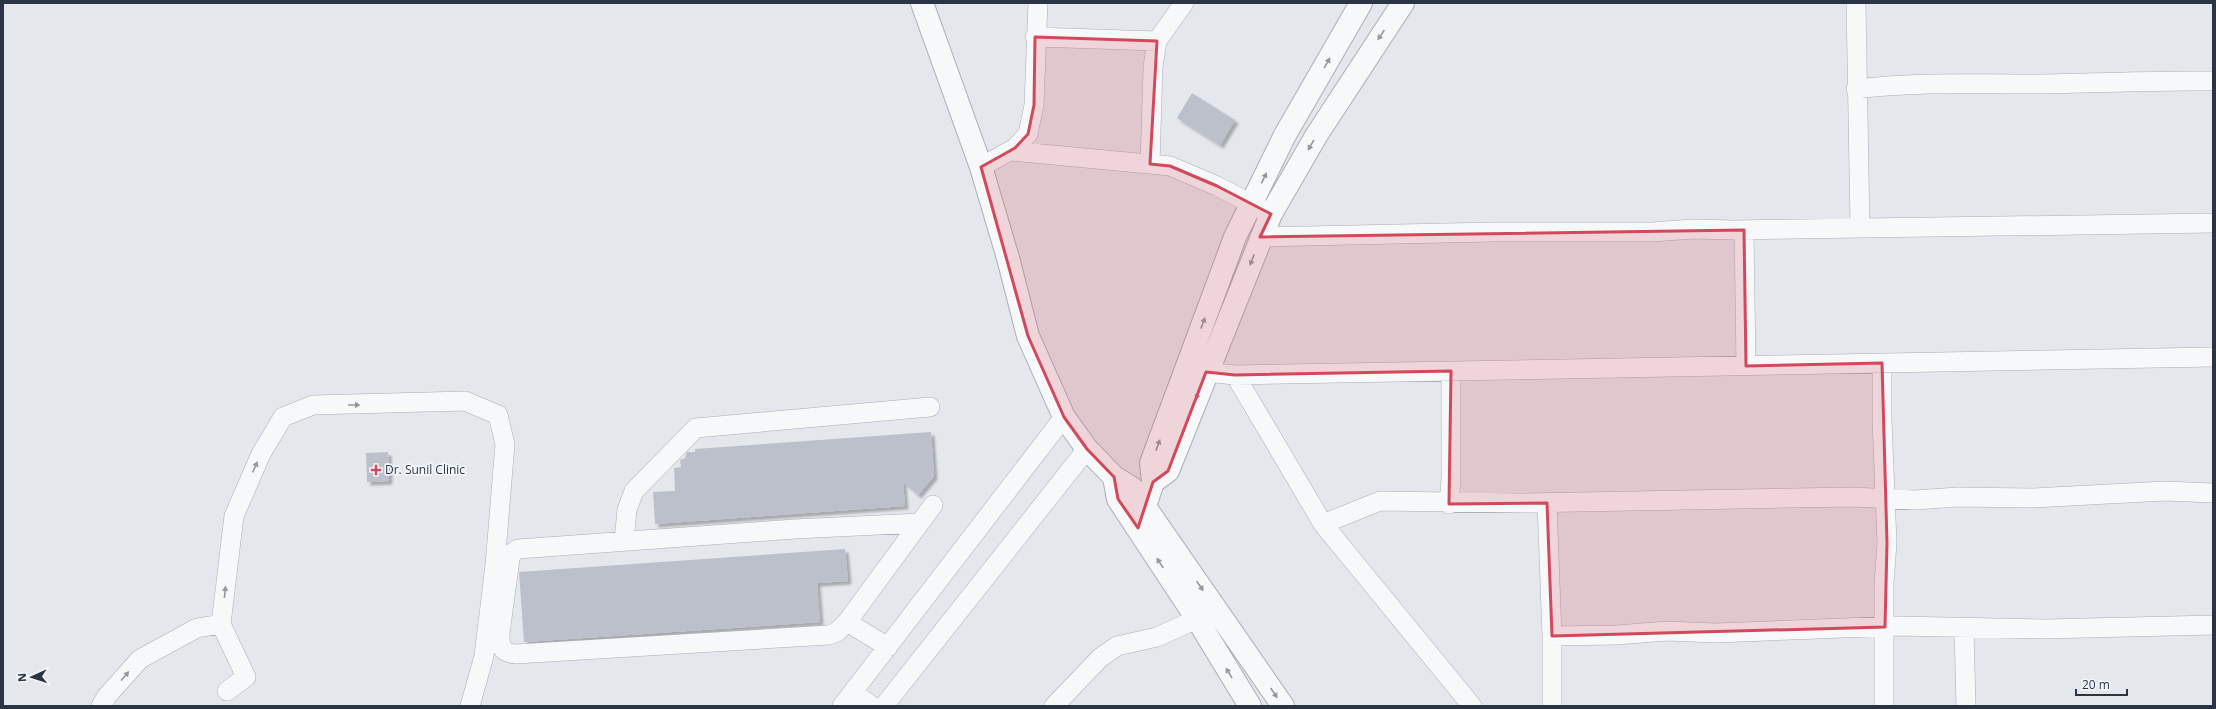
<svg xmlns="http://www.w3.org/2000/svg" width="2216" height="709" font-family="'Open Sans',sans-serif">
  <defs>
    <filter id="shadow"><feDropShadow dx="3.5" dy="3.5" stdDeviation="1" flood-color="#0004"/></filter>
  </defs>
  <rect width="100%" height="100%" fill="#e4e7ec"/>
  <path fill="#bbc0ca" filter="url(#shadow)" d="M 1192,93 L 1235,120 L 1220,145 L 1177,118 Z
    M 931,432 L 934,476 L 918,495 L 903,482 L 905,506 L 655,524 L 653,492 L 675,491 L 674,468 L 681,467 L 680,460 L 685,458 L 687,452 L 695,452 L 695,449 Z
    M 388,452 L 389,481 L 367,482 L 366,453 Z
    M 845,549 L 848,581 L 817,583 L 820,622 L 524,642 L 519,572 Z"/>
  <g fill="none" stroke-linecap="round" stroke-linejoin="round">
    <defs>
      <path id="minor" d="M 1856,3 L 1860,227
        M 1035,37 L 1157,41
        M 1856,89 C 1910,82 1965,84 2019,84 C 2084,84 2148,80 2213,81
        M 1011,151 L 1170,166 L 1217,186 L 1265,211
        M 1150,164 L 1153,67 L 1157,41 L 1184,3
        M 981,167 L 1015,148 L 1028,134 L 1034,105 L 1038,3
        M 1744,230 L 1746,366
        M 1260,237 L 1493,232 L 1652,232 L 1693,229 L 1734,230 L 2213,223
        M 1882,363 L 1882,420 L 1887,543 L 1884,583 L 1884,706
        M 1206,372 L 1235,375 L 1323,524 L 1472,706
        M 1235,375 L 2213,357
        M 1547,503 L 1552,636 L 1552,706
        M 1449,504 L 1451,479 L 1451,371
        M 920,523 L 795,529 L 518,549 L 512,553 L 510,559 L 500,633 C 500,646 501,653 516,654 L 829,635 L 837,632 L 847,622 L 933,505
        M 1323,524 L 1380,501 L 1524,503 L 1852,497 L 1915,500 L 1958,497 L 2033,498 L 2165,491 L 2213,493
        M 624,540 L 627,510 L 634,491 L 696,428 L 930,407
        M 847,622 L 888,647
        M 221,624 L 246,677 L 227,691
        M 1964,628 L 1966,706
        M 1552,636 L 1617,635 L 1667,631 L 1716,633 L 1896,626 L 2045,629 L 2213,625
        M 854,693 L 872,706
        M 101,706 L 107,696 L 140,659 L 197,628 L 221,624 L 234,516 L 261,454 L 283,417 L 313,405 L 465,401 L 498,415 L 505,444 L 495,565 L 484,656 L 470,706
        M 842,706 L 1064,417
        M 884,706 L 1087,449
        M 1054,706 L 1100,658 L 1117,646 L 1157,637 L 1197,619"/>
      <path id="tertiary" d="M 922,3 L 981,167 L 1008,258 L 1028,336 L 1064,417 L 1087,449 L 1114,477 L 1132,488 L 1283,706
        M 1114,477 L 1118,499 L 1197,619 L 1250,706
        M 1153,482 L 1168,471 L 1271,214 L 1316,136 L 1403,3
        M 1138,528 L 1153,482 L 1151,463 L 1235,237 L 1285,135 L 1361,3"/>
    </defs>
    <use href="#minor" stroke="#a9aeb7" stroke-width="20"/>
    <use href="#tertiary" stroke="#a9aeb7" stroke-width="24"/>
    <use href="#minor" stroke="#f7f8fa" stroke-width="19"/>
    <use href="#tertiary" stroke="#f7f8fa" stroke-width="22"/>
  </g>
  <defs><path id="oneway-solid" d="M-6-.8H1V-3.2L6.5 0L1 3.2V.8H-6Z"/></defs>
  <g fill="#9196a0">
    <use href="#oneway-solid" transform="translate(1381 35) rotate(124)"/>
    <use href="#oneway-solid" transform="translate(1327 63) rotate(-60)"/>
    <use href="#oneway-solid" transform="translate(1311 145) rotate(120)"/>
    <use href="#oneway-solid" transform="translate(1264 178) rotate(-64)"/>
    <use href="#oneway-solid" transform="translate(1252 260) rotate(111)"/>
    <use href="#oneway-solid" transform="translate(1203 323) rotate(-70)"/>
    <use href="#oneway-solid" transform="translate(1198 394) rotate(111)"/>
    <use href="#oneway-solid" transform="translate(354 405)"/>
    <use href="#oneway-solid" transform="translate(1158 445) rotate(-70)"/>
    <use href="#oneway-solid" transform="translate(255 467) rotate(-66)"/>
    <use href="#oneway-solid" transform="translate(1160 563) rotate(-123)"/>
    <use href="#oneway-solid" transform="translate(1200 586) rotate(55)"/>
    <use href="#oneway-solid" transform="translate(225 592) rotate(-84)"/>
    <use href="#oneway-solid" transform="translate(1229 673) rotate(-121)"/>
    <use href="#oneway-solid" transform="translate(125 676) rotate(-49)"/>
    <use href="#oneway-solid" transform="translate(1274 693) rotate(56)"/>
  </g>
  <path fill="#d1495b" fill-opacity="0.2" stroke="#d1495b" stroke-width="3" stroke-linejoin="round" d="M 1035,37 L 1157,41 L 1150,164 L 1170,166 L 1217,186 L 1271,214 L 1260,237 L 1744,230 L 1746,366 L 1882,363 L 1887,543 L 1885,627 L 1552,636 L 1547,503 L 1449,504 L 1451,371 L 1235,375 L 1206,372 L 1168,471 L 1153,482 L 1138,528 L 1118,499 L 1114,477 L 1087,449 L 1064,417 L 1028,336 L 981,167 L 1015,148 L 1028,134 L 1034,105 Z"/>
  <path fill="#d1495b" stroke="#f4f6f9" stroke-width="1.5" d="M374 464h4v4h4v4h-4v4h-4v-4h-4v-4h4z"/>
  <g text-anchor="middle" stroke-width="3.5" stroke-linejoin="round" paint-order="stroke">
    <g font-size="12" fill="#2b3445" stroke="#f4f6f9" text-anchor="start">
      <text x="385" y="474">Dr. Sunil Clinic</text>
    </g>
  </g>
  <rect width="2216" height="709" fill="none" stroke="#2b3445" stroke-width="8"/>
  <g transform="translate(32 677) rotate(267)" stroke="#f4f6f9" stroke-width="3" paint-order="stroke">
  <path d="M0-3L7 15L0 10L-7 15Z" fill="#2b3445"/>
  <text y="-6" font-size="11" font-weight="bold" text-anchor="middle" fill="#2b3445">N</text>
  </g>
  <path d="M2076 689v6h51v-6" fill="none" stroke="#2b3445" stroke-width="2"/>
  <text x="2082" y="689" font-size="12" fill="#2b3445" stroke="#f4f6f9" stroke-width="3" paint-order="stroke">20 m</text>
</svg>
